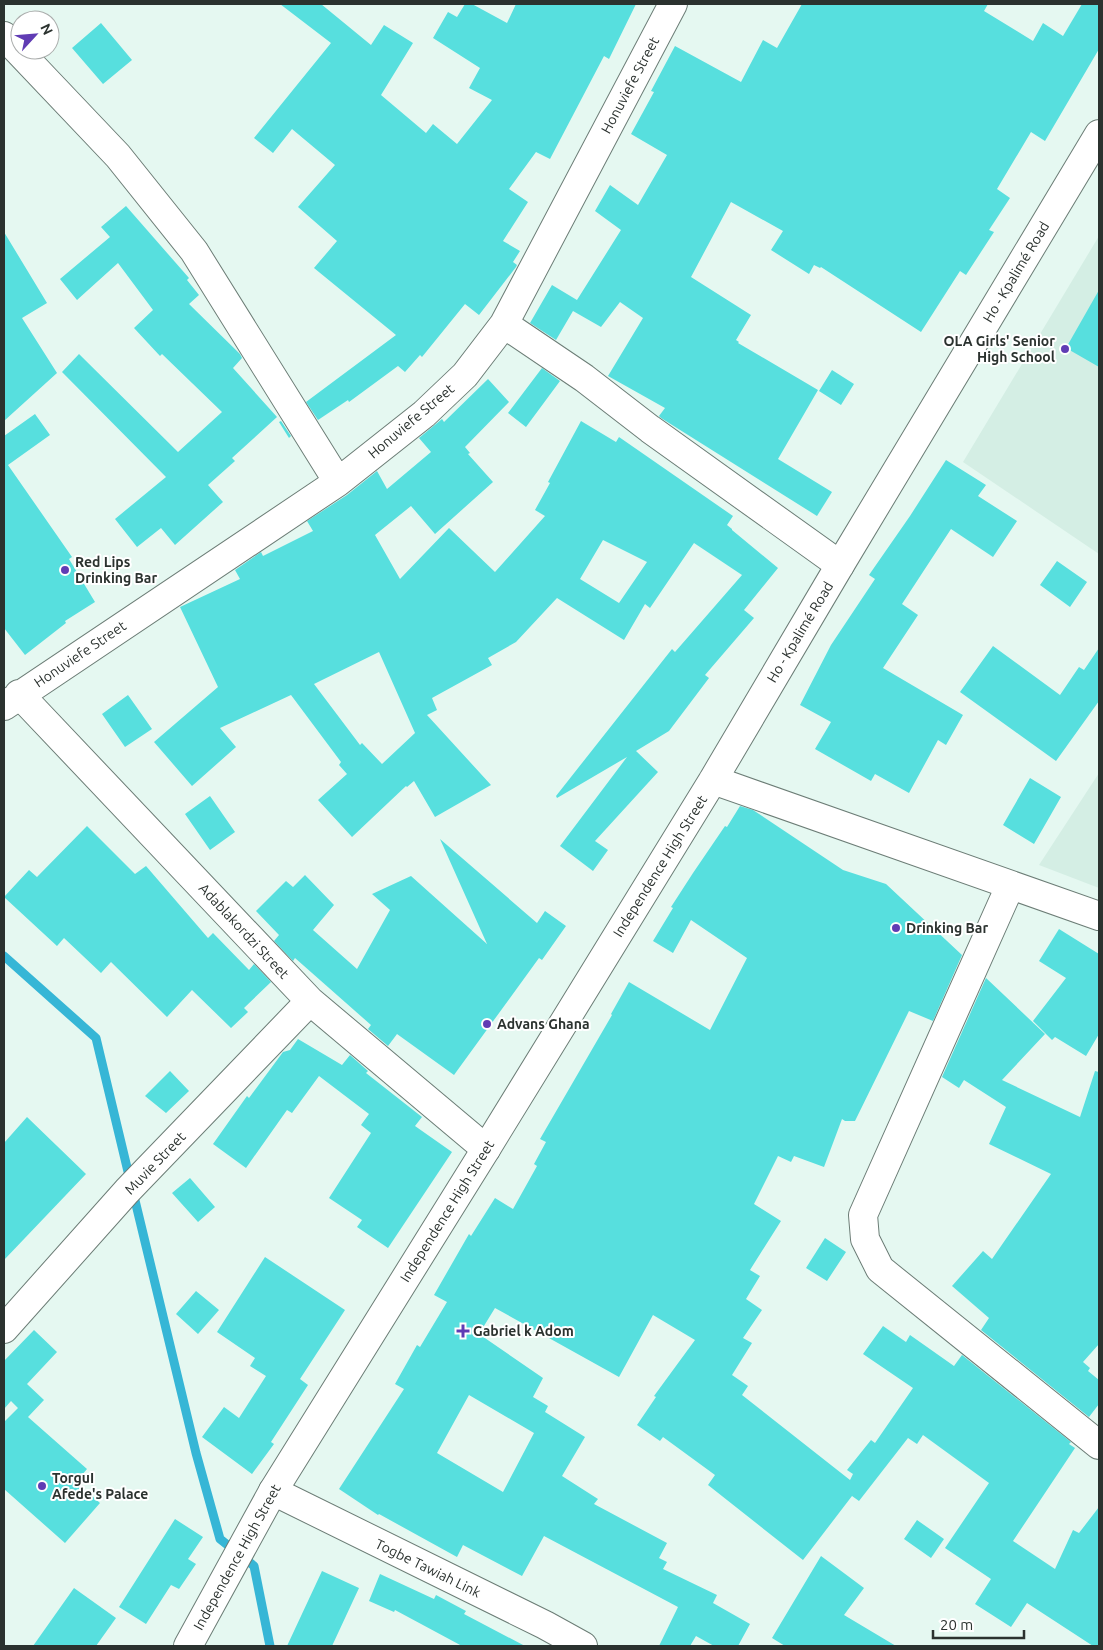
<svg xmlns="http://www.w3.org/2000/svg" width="1103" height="1650" font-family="Ubuntu,sans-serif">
  <rect width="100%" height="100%" fill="#e5f8f1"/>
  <path fill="#d4eee4" d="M 1099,236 L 1099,554 L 963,462 Z
    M 1099,773 L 1099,888 L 1039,865 Z"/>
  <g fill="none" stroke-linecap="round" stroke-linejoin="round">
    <path stroke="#36b6d6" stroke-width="9" d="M 4,956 L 96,1038 L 130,1180
      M 133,1192 L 196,1453 L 220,1539 L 254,1566 L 270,1646"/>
  </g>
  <path fill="#57dfde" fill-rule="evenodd" d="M 280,4 L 321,4 L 371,45 L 384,25 L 413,43 L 381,95 L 426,133 L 433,124 L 457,144 L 492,100 L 469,88 L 480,68 L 433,38 L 448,12 L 457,17 L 465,4 L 472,4 L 507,23 L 516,4 L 636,4 L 609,59 L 604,56 L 550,159 L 536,152 L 509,189 L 528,202 L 503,241 L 520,251 L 513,262 L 517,265 L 516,267 L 479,315 L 465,304 L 422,357 L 420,355 L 405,372 L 398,366 L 349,402 L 348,400 L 318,420 L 306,402 L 396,335 L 314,268 L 337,241 L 298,207 L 335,165 L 292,129 L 273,153 L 254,138 L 331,43 Z
    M 802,4 L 988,4 L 984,11 L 1033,41 L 1043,23 L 1063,36 L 1082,4 L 1099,4 L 1099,49 L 1045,141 L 1031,132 L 997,189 L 1010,198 L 989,230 L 994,232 L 966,275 L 960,271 L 921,332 L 821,267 L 820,268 L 814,265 L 809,274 L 771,250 L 783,231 L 731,202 L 691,277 L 751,315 L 736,340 L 739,342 L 738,343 L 818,390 L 778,459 L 832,492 L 817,516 L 661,418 L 659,416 L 665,408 L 608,376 L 643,318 L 620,302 L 601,327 L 573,311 L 556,340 L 530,323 L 552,285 L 577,300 L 621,230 L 595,211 L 610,185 L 638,205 L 667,155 L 631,134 L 654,92 L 651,91 L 675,46 L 741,82 L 763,40 L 777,48 Z
    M 101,23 L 132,60 L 103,84 L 72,48 Z
    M 126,206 L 189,278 L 187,280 L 199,295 L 189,304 L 240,354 L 242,358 L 233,368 L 277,417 L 232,458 L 235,461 L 208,485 L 223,502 L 175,545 L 161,528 L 137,547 L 115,519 L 166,477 L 62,372 L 79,354 L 178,452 L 222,412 L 162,354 L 160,356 L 134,328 L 153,310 L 118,263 L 77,300 L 60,279 L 110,237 L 101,227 Z
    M 4,232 L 47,303 L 22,318 L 57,373 L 4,421 Z
    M 1099,290 L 1099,367 L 1066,348 Z
    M 542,368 L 560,381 L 526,427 L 508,413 Z
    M 832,370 L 854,384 L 841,405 L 819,391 Z
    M 488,379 L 509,402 L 465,447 L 470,453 L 468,454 L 493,482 L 435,534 L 411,506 L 375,535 L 400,579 L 449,528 L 495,572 L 545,516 L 535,510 L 550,483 L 548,482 L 581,421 L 616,442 L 619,437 L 733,516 L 727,525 L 732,529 L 732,530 L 778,568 L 744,610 L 754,618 L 705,675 L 709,678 L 669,731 L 636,751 L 658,772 L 595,841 L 608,850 L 593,871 L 560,846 L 627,757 L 557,798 L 556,796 L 672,649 L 675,652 L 742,575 L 694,543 L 650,608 L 645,604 L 624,640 L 557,598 L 516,642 L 488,658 L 492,665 L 432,698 L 437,710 L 427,715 L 491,785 L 435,817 L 414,781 L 407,787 L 406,786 L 352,837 L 318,800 L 347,774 L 339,765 L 341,762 L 291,695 L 220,728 L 236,747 L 192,786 L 154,742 L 218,687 L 180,607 L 240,579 L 235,570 L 261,552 L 263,556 L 313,531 L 307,521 L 347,495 L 377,471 L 387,489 L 431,452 L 419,438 L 442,419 L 444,422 ZM 603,540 L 647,562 L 619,603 L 580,579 ZM 379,652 L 415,733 L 382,764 L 362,743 L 360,745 L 314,684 Z
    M 35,414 L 50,435 L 8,465 L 72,557 L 69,559 L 95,602 L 65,621 L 66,623 L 25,655 L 4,628 L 4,436 Z
    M 281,421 L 291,436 L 289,438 L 279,422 Z
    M 946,460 L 986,485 L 978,496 L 1017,521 L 993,557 L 951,529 L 902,604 L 918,615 L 883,668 L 963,715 L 946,745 L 938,740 L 909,793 L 875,774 L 871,781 L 815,749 L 831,722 L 800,705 L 831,645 L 875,579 L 869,575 L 910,516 Z
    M 1057,561 L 1087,582 L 1070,607 L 1040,585 Z
    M 993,646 L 1060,695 L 1079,667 L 1084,670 L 1099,648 L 1099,701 L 1056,761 L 960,692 Z
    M 128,695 L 152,729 L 125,747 L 102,714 Z
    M 1030,778 L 1061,797 L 1034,844 L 1003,825 Z
    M 210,796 L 235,832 L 210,850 L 185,814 Z
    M 740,806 L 753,810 L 843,870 L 886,884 L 962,955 L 933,1021 L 909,1011 L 855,1121 L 845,1121 L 842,1119 L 824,1167 L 794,1156 L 791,1162 L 778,1156 L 754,1204 L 781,1221 L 750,1270 L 760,1276 L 746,1299 L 762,1310 L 743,1338 L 752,1343 L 732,1375 L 748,1386 L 742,1395 L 850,1480 L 853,1474 L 847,1470 L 871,1440 L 875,1443 L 913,1388 L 863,1354 L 883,1326 L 906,1342 L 910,1335 L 954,1366 L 962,1355 L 1071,1442 L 1069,1444 L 1075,1448 L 1013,1541 L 1055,1569 L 1073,1530 L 1079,1533 L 1099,1507 L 1099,1646 L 1093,1646 L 1027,1603 L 1011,1627 L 975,1604 L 991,1579 L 945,1548 L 989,1483 L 923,1435 L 917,1444 L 908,1438 L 859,1501 L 852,1496 L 803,1560 L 708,1485 L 715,1475 L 663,1437 L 660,1441 L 637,1425 L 656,1397 L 654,1396 L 695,1340 L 653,1315 L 619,1377 L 495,1308 L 479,1334 L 543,1378 L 533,1397 L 548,1406 L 545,1412 L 585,1437 L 562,1476 L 598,1499 L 594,1504 L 667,1543 L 659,1558 L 667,1562 L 663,1569 L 717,1595 L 713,1603 L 750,1624 L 738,1646 L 714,1646 L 696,1636 L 690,1646 L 659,1646 L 678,1607 L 544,1536 L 522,1576 L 463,1545 L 457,1557 L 379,1514 L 378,1515 L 339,1489 L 404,1389 L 395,1384 L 417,1345 L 420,1347 L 447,1302 L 434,1295 L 469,1234 L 471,1236 L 495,1198 L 513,1209 L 537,1166 L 534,1164 L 546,1142 L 540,1139 L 612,1015 L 611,1014 L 629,982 L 710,1030 L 747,958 L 691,920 L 673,953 L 653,941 L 673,908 L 671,907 L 693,873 L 725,826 L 727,827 ZM 469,1395 L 534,1433 L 503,1492 L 437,1453 Z
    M 87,826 L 135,874 L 146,866 L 208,938 L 213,933 L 249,970 L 254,964 L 271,982 L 244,1008 L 248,1012 L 231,1028 L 192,990 L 167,1017 L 111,962 L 101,973 L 64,938 L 57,946 L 4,897 L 29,870 L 37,877 Z
    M 440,839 L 537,923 L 545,911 L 566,926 L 542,960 L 539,958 L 454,1075 L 397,1034 L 388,1046 L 368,1029 L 371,1025 L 295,958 L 293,961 L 274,941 L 279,935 L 256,911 L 286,881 L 293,887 L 305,875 L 334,905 L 313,930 L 357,969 L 390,910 L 372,894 L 411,876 L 487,944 Z
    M 1059,929 L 1099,954 L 1099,1034 L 1086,1056 L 1055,1037 L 1052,1040 L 1033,1021 L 1066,978 L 1039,961 Z
    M 986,978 L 1045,1034 L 1002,1080 L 1080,1117 L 1095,1071 L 1099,1072 L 1099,1344 L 1083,1362 L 1090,1368 L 1088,1371 L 1099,1380 L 1099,1404 L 1089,1417 L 981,1330 L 989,1318 L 952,1286 L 983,1251 L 992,1259 L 1051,1174 L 989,1144 L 1006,1107 L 964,1080 L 959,1088 L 942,1077 Z
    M 298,1039 L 342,1065 L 350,1055 L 368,1071 L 366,1073 L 422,1117 L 415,1126 L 452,1152 L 388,1248 L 357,1227 L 362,1220 L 329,1198 L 371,1133 L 361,1125 L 369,1114 L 319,1076 L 292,1113 L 287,1110 L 246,1168 L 213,1144 L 247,1096 L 249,1098 L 283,1052 L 290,1050 Z
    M 170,1071 L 189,1091 L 166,1113 L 145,1096 Z
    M 27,1117 L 86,1174 L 4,1260 L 4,1143 Z
    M 190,1178 L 215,1207 L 198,1222 L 172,1193 Z
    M 825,1238 L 846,1252 L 827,1281 L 806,1268 Z
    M 265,1257 L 345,1310 L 300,1379 L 308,1385 L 271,1442 L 274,1444 L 252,1474 L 202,1437 L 224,1407 L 239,1418 L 266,1376 L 250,1366 L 255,1358 L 217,1332 Z
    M 196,1291 L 219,1310 L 198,1334 L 176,1314 Z
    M 34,1330 L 57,1352 L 27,1384 L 44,1400 L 28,1417 L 87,1469 L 76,1482 L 100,1503 L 65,1543 L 4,1489 L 4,1422 L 18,1408 L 11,1401 L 4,1409 L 4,1361 Z
    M 175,1519 L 203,1537 L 188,1559 L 196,1564 L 179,1589 L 171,1585 L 146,1624 L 119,1607 Z
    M 917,1520 L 944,1539 L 931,1558 L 904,1539 Z
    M 821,1556 L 864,1588 L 844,1615 L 896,1646 L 785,1646 L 772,1638 Z
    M 322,1571 L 359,1588 L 332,1646 L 287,1646 Z
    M 380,1574 L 434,1599 L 436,1595 L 466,1611 L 464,1614 L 525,1646 L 462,1646 L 395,1610 L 394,1612 L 369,1601 Z
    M 74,1588 L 116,1618 L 96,1646 L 33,1646 Z"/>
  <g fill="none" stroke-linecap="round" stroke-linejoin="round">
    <defs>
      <path id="minor" d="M 4,36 L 118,156 L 194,251 L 338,482
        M 504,324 L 584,378 L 650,429 L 840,565
        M 19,694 L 310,1001 L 486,1149
        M 4,706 L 338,482 L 424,414 L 465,375 L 504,324 L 673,4
        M 1010,886 L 863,1215 L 865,1239 L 880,1269 L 1099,1445
        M 4,1329 L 127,1191 L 310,1001
        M 273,1491 L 545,1625 L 583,1646"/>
      <path id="major" d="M 713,780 L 1099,916
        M 188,1646 L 273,1491 L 486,1149 L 713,780 L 840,565 L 1099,134"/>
    </defs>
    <use href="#minor" stroke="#6c7d76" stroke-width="30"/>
    <use href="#major" stroke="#6c7d76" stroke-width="30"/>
    <use href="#minor" stroke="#fff" stroke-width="28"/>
    <use href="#major" stroke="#fff" stroke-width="28"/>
  </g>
  <g fill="#603cb4" stroke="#fff" stroke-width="2">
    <circle cx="1065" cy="349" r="5"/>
    <circle cx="65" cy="570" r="5"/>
    <circle cx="896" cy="928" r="5"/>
    <circle cx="487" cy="1024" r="5"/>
    <path d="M460.5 1323.5h5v5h5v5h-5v5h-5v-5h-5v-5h5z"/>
    <circle cx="42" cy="1486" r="5"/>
  </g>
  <g text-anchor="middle" stroke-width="4" stroke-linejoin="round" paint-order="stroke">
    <g font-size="14" fill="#2b322f" stroke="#fff">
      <text transform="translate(630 85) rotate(-62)" y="5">Honuviefe Street</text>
      <text transform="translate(1016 272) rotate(-59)" y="5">Ho - Kpalimé Road</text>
      <text transform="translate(411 421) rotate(-40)" y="5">Honuviefe Street</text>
      <text transform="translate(800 632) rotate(-59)" y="5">Ho - Kpalimé Road</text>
      <text transform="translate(80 654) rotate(-34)" y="5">Honuviefe Street</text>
      <text transform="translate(660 866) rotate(-58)" y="5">Independence High Street</text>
      <text transform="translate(244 931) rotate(47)" y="5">Adablakordzi Street</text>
      <text transform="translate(155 1163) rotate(-46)" y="5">Muvie Street</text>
      <text transform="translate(447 1211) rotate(-58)" y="5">Independence High Street</text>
      <text transform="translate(237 1557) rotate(-61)" y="5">Independence High Street</text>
      <text transform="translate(428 1568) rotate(26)" y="5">Togbe Tawiah Link</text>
    </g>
    <g font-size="14" font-weight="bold" fill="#2b322f" stroke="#fff" text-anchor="start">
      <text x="1055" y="346" text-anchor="end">OLA Girls' Senior<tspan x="1055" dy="16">High School</tspan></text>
      <text x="75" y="567">Red Lips<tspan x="75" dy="16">Drinking Bar</tspan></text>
      <text x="906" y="933">Drinking Bar</text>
      <text x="497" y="1029">Advans Ghana</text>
      <text x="473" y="1336">Gabriel k Adom</text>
      <text x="52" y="1483">TorguI<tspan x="52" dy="16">Afede's Palace</tspan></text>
    </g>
  </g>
  <rect width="1103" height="1650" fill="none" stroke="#2b322f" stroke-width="10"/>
  <g transform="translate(35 35) rotate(64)"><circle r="24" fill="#ffffff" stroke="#aaadac"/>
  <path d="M0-4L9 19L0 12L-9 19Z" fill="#603cb4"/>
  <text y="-8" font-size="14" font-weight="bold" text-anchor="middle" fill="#2b322f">N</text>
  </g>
  <path d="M933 1630v8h91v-8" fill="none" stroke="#2b322f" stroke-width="2.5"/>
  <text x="940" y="1630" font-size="15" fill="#2b322f" stroke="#ffffff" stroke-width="4" paint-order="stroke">20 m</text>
</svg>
